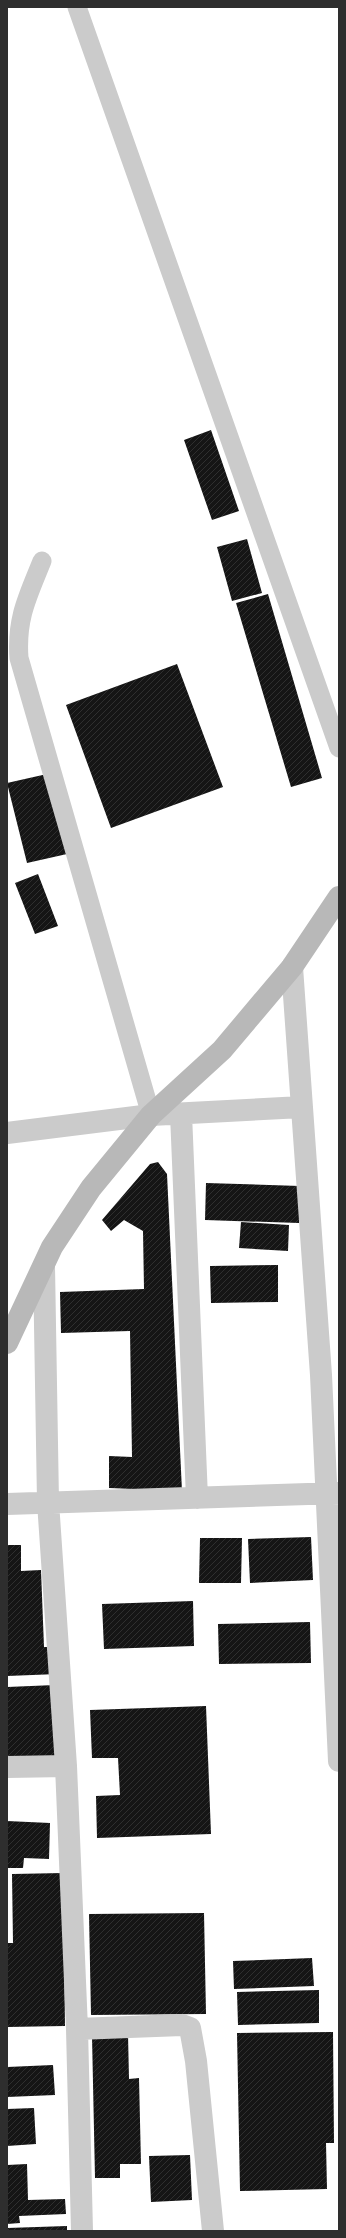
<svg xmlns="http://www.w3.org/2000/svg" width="346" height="2238" font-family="Barlow,sans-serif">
  <defs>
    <pattern id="building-hatch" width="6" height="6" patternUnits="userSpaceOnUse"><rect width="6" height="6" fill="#151515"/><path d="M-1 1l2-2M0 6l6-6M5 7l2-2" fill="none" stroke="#2f2f2f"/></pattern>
  </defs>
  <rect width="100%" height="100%" fill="#fff"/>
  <path fill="url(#building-hatch)" d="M 211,430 L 239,511 L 212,520 L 184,440 Z
    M 247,539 L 262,593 L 232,601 L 217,547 Z
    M 268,594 L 322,778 L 291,787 L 236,603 Z
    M 177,664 L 223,787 L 111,828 L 66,705 Z
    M 47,774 L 67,854 L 27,863 L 7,783 Z
    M 38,874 L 58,926 L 35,934 L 15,883 Z
    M 158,1162 L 167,1174 L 182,1491 L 109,1488 L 109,1456 L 132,1457 L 130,1331 L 61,1333 L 60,1292 L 144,1289 L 143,1231 L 124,1220 L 111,1231 L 102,1220 L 150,1164 Z
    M 206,1183 L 300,1186 L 299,1223 L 205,1220 Z
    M 241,1222 L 289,1225 L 288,1251 L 239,1248 Z
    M 278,1265 L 278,1302 L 211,1303 L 210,1266 Z
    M 311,1537 L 313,1580 L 250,1583 L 248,1539 Z
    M 200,1538 L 242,1538 L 241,1583 L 199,1583 Z
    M 7,1545 L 21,1545 L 21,1571 L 41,1570 L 44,1647 L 57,1647 L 58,1674 L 7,1676 Z
    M 193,1601 L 194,1646 L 104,1649 L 102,1604 Z
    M 310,1622 L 311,1663 L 219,1664 L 218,1624 Z
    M 55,1685 L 57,1757 L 7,1758 L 7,1687 Z
    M 206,1706 L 211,1834 L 97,1838 L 96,1796 L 120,1795 L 118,1758 L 92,1758 L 90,1710 Z
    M 7,1821 L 50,1823 L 49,1859 L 24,1858 L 23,1868 L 7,1868 Z
    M 63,1873 L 65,2026 L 7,2027 L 7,1943 L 13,1943 L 12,1874 Z
    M 204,1913 L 206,2014 L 91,2015 L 89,1914 Z
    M 312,1958 L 314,1986 L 234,1989 L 233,1961 Z
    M 319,1990 L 319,2023 L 238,2025 L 237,1992 Z
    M 333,2032 L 334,2143 L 326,2143 L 327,2189 L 240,2191 L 237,2033 Z
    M 128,2034 L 129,2079 L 139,2078 L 141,2164 L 120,2164 L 120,2178 L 95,2178 L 92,2036 Z
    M 53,2065 L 55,2095 L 7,2097 L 7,2067 Z
    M 34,2108 L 36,2144 L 7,2146 L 7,2109 Z
    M 190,2155 L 192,2200 L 151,2202 L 149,2156 Z
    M 27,2164 L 28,2200 L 65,2199 L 66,2214 L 19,2216 L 20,2223 L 7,2224 L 7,2165 Z
    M 67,2226 L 67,2231 L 7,2231 L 7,2228 Z"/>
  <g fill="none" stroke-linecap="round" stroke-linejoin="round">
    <path stroke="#cbcbcb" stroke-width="19" d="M 77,7 L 339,748
      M 42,561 C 28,596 16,618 19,658 L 151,1115"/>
    <path stroke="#cbcbcb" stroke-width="22" d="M 292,967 L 321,1375 L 339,1761
      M 181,1114 L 197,1498
      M 7,1133 L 151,1115 L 302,1107
      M 44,1266 L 48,1502 L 66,1766 L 77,2029 L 82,2231
      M 7,1504 L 339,1493
      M 7,1767 L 66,1766
      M 77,2029 L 182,2025 L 190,2028 L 196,2061 L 213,2231"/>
    <path stroke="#b8b8b8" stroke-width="22" d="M 7,1343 L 52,1247 L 91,1188 L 151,1115 L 222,1050 L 292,967 L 339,897"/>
  </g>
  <rect width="346" height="2238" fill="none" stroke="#2e2e2e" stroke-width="16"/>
</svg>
